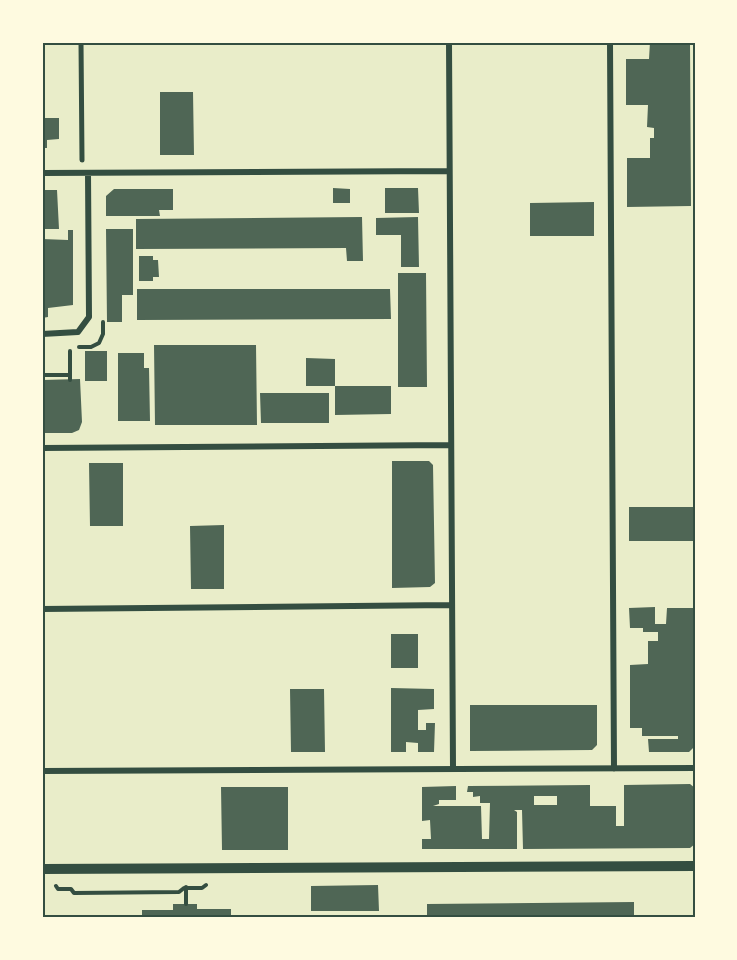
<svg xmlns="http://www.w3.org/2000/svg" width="737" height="960" font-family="Commissioner,sans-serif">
  <rect width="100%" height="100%" fill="#e9edc9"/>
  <path fill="#4f6655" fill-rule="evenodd" d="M 650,42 L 690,42 L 691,206 L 627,207 L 627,158 L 650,158 L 650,138 L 654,138 L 654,128 L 647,127 L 648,105 L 626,105 L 626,59 L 649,59 Z
    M 160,92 L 193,92 L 194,155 L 160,155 Z
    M 42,118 L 59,118 L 59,139 L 47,140 L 47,148 L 42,148 Z
    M 333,188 L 350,189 L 350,203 L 333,203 Z
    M 385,188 L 418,188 L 419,213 L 385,213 Z
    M 114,189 L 173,189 L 173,210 L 159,210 L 160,216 L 106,216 L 106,196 Z
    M 42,190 L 57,190 L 59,229 L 42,229 Z
    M 594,202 L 594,236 L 530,236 L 530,203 Z
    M 362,217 L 363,261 L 347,261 L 346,248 L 136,249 L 136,219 Z
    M 418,217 L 419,267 L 401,267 L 401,235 L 376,235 L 376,218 Z
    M 106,229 L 133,229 L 133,295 L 122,295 L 122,322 L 107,322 Z
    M 68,230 L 73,230 L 73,305 L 48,308 L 48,317 L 42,318 L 42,279 L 45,279 L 42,239 L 68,240 Z
    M 139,256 L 153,256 L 153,260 L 158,260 L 159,277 L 153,277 L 153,281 L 139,281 Z
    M 398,273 L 426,273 L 427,387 L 398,387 Z
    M 137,289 L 390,289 L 391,319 L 137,320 Z
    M 154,345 L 256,345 L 257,425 L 155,425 Z
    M 85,351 L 107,351 L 107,381 L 85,381 Z
    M 118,353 L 144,353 L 144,368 L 149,368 L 150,421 L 118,421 Z
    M 306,358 L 335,359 L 335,386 L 306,386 Z
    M 80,379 L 82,422 L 79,430 L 72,433 L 42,433 L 42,380 Z
    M 335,386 L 391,386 L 391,414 L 335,415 Z
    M 260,393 L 329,393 L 329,423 L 261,423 Z
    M 392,461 L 429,461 L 433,465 L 435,583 L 430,587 L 392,588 Z
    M 89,463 L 123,463 L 123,526 L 90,526 Z
    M 629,507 L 693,507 L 693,541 L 629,541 Z
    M 224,525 L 224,589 L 191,589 L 190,526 Z
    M 655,607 L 655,624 L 666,624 L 667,608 L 693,608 L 694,747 L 689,752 L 649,752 L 648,739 L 678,739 L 678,736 L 642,736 L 642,728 L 630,728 L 630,665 L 648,664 L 648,641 L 658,641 L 658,632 L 643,632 L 643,628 L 630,628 L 629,608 Z
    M 391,634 L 418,634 L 418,668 L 391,668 Z
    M 391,688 L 434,689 L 434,709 L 418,710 L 418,730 L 426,730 L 426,723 L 435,723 L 434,752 L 418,752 L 418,743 L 406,742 L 406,752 L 391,752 Z
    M 290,689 L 324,689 L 325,752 L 291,752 Z
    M 470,705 L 597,705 L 597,745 L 592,750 L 470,751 Z
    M 690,784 L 695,788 L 695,844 L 690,848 L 523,849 L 522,810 L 514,810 L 517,812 L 517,849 L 422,849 L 422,839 L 431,839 L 430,820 L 422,821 L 422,787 L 456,786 L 456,800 L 439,800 L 439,804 L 433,806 L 481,806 L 482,839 L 489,839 L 490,803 L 480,803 L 480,796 L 473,797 L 473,792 L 467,792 L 468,786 L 590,785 L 590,806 L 616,806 L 616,826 L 624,826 L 624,785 ZM 534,796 L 557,796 L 557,805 L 534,805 Z
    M 221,787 L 288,787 L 288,850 L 222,850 Z
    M 378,885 L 379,911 L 311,911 L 311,886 Z
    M 634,902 L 634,918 L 427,918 L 427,904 Z
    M 173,904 L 197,904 L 197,909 L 231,909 L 231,918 L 142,918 L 142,910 L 173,910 Z"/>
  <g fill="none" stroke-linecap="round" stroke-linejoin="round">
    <path stroke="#344e41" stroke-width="4" d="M 79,347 L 91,347 L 99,343 L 103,334 L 103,322
      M 70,351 L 70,380
      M 42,375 L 70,375
      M 56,886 L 58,889 L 71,889 L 74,893 L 179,892 L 184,888 L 202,888 L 206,885
      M 186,887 L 186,904"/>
    <path stroke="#344e41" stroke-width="5" d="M 81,42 L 82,160"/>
    <path stroke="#344e41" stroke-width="6" d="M 449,42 L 453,768
      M 610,42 L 614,769
      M 42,173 L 449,171
      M 42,334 L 78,332 L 89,317 L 88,173
      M 42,448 L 450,445
      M 42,609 L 451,605
      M 42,771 L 695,768"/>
    <path stroke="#344e41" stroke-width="10" d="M 42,869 L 695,866"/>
  </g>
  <rect width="737" height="960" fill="none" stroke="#fefae0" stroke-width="87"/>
  <rect x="44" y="44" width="650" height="872" fill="none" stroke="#344e41" stroke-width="2"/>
</svg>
